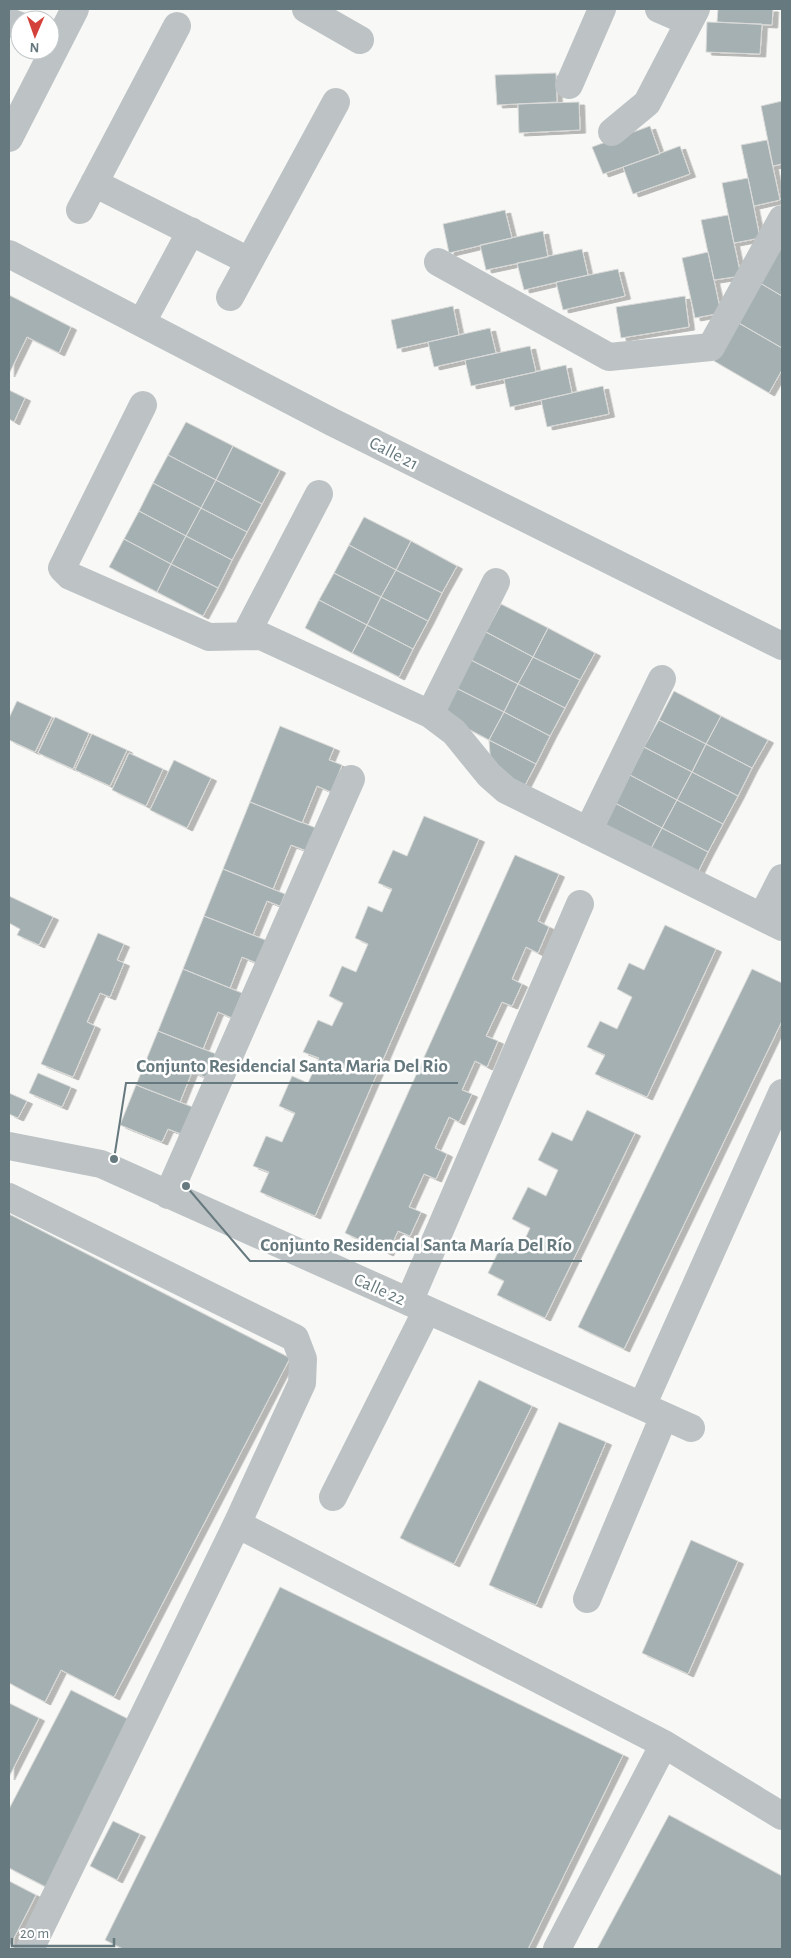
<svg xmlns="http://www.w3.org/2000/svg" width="791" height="1958" font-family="'Alegreya Sans',sans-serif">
  <defs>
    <filter id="shadow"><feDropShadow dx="5.5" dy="3" stdDeviation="0" flood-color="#0004"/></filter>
  </defs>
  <rect width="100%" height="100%" fill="#f8f8f6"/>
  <path fill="#a5b0b2" stroke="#dadad8" filter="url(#shadow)" d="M 718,9 L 773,9 L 772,25 L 717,22 Z
    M 707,22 L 762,24 L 760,54 L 706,52 Z
    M 556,73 L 557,102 L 497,105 L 495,75 Z
    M 782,101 L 782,164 L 773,166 L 761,106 Z
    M 579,102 L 580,130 L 519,133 L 518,104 Z
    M 650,126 L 660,154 L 603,174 L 592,147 Z
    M 767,140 L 780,200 L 754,206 L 741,145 Z
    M 680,146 L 690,174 L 633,194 L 623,167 Z
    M 748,178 L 760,238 L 734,243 L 722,183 Z
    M 505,210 L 512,238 L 449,253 L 443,224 Z
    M 728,215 L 741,276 L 714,280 L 701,220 Z
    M 543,231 L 548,257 L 486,270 L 480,245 Z
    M 782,245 L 782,296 L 760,283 Z
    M 582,249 L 588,275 L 524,290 L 517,263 Z
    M 708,252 L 721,313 L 695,318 L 682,258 Z
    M 618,269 L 625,296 L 563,310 L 556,282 Z
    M 760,283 L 782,296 L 782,348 L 737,322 Z
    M 9,295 L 71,327 L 59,353 L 27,337 L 9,374 Z
    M 685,296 L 689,327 L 621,338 L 616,307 Z
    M 453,306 L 459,335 L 397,349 L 391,320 Z
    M 737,322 L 782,348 L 782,370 L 769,393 L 714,361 Z
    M 490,328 L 496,353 L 434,367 L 428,342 Z
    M 530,346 L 536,372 L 471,386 L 465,360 Z
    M 566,365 L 572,393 L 510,407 L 504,379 Z
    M 603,386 L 609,414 L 547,427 L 541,400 Z
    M 9,390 L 25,398 L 14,422 L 9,419 Z
    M 186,422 L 233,446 L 216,480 L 168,455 Z
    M 233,446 L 280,470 L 262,504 L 216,480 Z
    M 168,455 L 216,480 L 201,508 L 153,483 Z
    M 216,480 L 262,504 L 247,532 L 201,508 Z
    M 153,483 L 201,508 L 186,536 L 139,511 Z
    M 201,508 L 247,532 L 232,560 L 186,536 Z
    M 139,511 L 186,536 L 171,564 L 124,539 Z
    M 364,517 L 411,541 L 396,570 L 349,545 Z
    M 186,536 L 232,560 L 218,588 L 171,564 Z
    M 124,539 L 171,564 L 157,592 L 109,567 Z
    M 411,541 L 457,566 L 442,593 L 396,570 Z
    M 349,545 L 396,570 L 381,597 L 334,573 Z
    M 171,564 L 218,588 L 203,616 L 157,592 Z
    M 396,570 L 442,593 L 428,621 L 381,597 Z
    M 334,573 L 381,597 L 367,625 L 319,600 Z
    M 381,597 L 428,621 L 413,649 L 367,625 Z
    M 319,600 L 367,625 L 352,653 L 305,628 Z
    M 501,604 L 548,628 L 533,657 L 486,632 Z
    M 367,625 L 413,649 L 399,677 L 352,653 Z
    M 548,628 L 595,653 L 580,680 L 533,657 Z
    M 486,632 L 533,657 L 518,684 L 471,660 Z
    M 533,657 L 580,680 L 565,708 L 518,684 Z
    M 471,660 L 518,684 L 504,712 L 456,688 Z
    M 518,684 L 565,708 L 550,736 L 504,712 Z
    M 456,688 L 504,712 L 489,740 L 442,715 Z
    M 674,691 L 721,716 L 706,744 L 659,720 Z
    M 17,701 L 52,717 L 35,752 L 9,740 L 9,718 Z
    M 504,712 L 550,736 L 536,764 L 489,740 Z
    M 721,716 L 768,740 L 752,768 L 706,744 Z
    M 55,717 L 89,733 L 73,769 L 38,753 Z
    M 659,720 L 706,744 L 692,772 L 644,747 Z
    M 280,726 L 334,748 L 329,760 L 342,765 L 331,792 L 317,786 L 302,823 L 250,802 Z
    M 92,734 L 127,750 L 110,786 L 75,770 Z
    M 489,740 L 536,764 L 521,793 L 491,767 Z
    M 706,744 L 752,768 L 738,796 L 692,772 Z
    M 644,747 L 692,772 L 677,800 L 630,775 Z
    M 129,753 L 163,769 L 146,806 L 112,790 Z
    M 174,760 L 211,778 L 187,828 L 150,810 Z
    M 692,772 L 738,796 L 723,824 L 677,800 Z
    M 630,775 L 677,800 L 662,828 L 615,803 Z
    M 677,800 L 723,824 L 708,852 L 662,828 Z
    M 250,802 L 316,828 L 307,851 L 291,845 L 273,889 L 223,869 Z
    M 615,803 L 662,828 L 647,856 L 600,831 Z
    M 424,816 L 479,839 L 315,1216 L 260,1192 L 269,1172 L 253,1166 L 266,1136 L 282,1142 L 295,1113 L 279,1106 L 292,1076 L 308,1083 L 319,1058 L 303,1052 L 318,1020 L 332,1026 L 343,1003 L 329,996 L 342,966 L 356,972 L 368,944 L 355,938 L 368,906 L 382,912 L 392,889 L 378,883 L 393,850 L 407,856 Z
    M 662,828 L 708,852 L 694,880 L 647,856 Z
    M 515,855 L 559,874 L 538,921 L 549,927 L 538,953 L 526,947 L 512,979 L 522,984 L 512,1006 L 502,1002 L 486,1036 L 498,1041 L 487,1067 L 475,1061 L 462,1090 L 472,1094 L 459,1122 L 449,1117 L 435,1148 L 447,1154 L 436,1179 L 424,1174 L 409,1207 L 421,1212 L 410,1236 L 398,1231 L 388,1253 L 345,1233 Z
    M 223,869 L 285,894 L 280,906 L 267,901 L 253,935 L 204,916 Z
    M 9,896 L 53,917 L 39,945 L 17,935 L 20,929 L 9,923 Z
    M 204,916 L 268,941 L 259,964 L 242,957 L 230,988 L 183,969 Z
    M 665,925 L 716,949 L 647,1097 L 595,1074 L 605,1055 L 587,1047 L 600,1021 L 617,1029 L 632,997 L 617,989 L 629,963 L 644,970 Z
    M 98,933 L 124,944 L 117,960 L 124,963 L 110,997 L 100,993 L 87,1022 L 95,1026 L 73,1077 L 41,1064 Z
    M 183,969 L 242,993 L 232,1018 L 218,1012 L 203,1049 L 158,1031 Z
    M 752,969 L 782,983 L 782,1021 L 624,1349 L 578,1327 Z
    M 158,1031 L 216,1054 L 207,1078 L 192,1072 L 180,1102 L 136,1085 Z
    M 38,1073 L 71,1087 L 62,1107 L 29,1093 Z
    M 136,1085 L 195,1108 L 184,1135 L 168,1129 L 162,1142 L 120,1125 Z
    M 9,1093 L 27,1101 L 18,1118 L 9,1114 Z
    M 587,1110 L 635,1133 L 545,1318 L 497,1295 L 504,1281 L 488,1273 L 502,1244 L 519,1252 L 530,1228 L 512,1219 L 528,1187 L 546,1196 L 558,1170 L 538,1160 L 552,1132 L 572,1141 Z
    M 9,1214 L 290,1358 L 114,1697 L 61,1670 L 45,1702 L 9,1683 Z
    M 479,1380 L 532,1406 L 454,1564 L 400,1538 Z
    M 559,1422 L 606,1442 L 536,1605 L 489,1585 Z
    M 691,1540 L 738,1561 L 688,1674 L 642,1653 Z
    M 280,1587 L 623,1755 L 528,1949 L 123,1949 L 105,1940 Z
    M 71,1690 L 134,1722 L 48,1888 L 9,1868 L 9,1809 Z
    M 9,1703 L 39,1718 L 9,1777 Z
    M 669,1815 L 782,1876 L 782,1949 L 597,1949 Z
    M 113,1821 L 140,1834 L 117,1880 L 90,1866 Z
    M 9,1881 L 36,1895 L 9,1948 Z"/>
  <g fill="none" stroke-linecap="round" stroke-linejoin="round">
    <path stroke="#bdc3c5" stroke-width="28" d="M 306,9 L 360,40
      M 659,9 L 689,22
      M 9,22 L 20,26
      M 569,85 L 602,9
      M 612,132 L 647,103 L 696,9
      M 9,138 L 75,9
      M 94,183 L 249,261
      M 80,210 L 177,26
      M 9,254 L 332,422 L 782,646
      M 438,262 L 609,357 L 711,347 L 782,219
      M 230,297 L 336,102
      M 142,322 L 191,231
      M 143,405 L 62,568 L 70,576 L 209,637 L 261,636 L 430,714 L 454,732 L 489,775 L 506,790 L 782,927
      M 245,636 L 319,494
      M 430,714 L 496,582
      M 588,831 L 662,679
      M 762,917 L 782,878
      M 9,1146 L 101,1164 L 691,1428
      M 168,1195 L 351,779
      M 9,1197 L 295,1338 L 303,1359 L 302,1383 L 237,1524 L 664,1744 L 782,1816
      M 409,1302 L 580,904
      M 642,1406 L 782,1093
      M 333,1497 L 427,1310
      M 587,1599 L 664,1416
      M 30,1949 L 237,1524
      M 557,1949 L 664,1744"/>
  </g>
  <g text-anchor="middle" stroke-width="5" stroke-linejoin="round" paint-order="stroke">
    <g font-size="18" fill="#66797e" stroke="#fff">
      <text transform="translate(394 453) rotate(27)" y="6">Calle 21</text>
      <text transform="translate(380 1289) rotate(24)" y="6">Calle 22</text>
    </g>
  </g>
  <path fill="none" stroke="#66797e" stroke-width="2" d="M114 1159L126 1083H458M186 1186L250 1261H582"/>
  <g fill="#66797e" stroke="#fff" stroke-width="2">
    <circle cx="114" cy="1159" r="5"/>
    <circle cx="186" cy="1186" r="5"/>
  </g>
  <g font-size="19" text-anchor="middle" font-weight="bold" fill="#66797e" stroke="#fff" stroke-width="5" stroke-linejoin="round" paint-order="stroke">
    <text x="292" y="1072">Conjunto Residencial Santa Maria Del Rio</text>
    <text x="416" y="1251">Conjunto Residencial Santa María Del Río</text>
  </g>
  <rect width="791" height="1958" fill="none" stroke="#66797e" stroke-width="20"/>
  <g transform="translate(35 35) rotate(182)"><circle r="24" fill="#ffffff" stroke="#c2c9cb"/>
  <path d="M0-4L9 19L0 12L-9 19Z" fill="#d4413a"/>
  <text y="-8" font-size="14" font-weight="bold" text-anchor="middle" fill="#66797e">N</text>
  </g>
  <path d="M12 1938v8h102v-8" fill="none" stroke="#66797e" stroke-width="2.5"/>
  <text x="20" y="1938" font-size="15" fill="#66797e" stroke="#ffffff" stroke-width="4" paint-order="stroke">20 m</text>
</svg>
